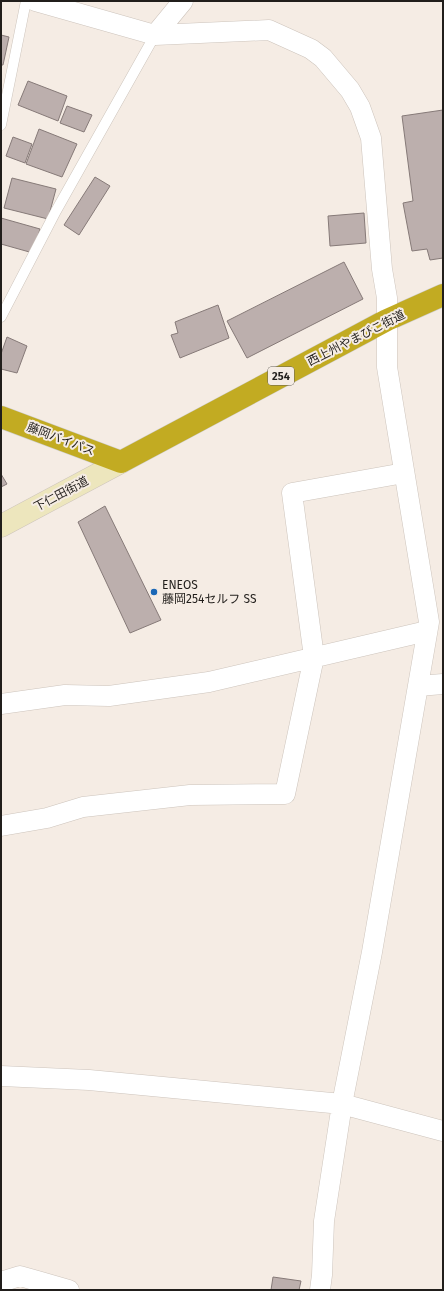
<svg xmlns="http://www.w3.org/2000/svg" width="444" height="1291" font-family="'Fira Sans','Noto Sans JP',sans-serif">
  <rect width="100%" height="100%" fill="#f5ece4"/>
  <path fill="#bcafad" stroke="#867a78" d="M 1,35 L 9,37 L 3,65 L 1,65 Z
    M 28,81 L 67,96 L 58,121 L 18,105 Z
    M 67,106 L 92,115 L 84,132 L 60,123 Z
    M 443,110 L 443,258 L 430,260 L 427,249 L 412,251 L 403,203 L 413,201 L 402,116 Z
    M 39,129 L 77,144 L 62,177 L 26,164 Z
    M 13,137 L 32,144 L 25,163 L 6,156 Z
    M 95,177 L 110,186 L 79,235 L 64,225 Z
    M 12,178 L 56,189 L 48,219 L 4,208 Z
    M 364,213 L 366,243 L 330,246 L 328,216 Z
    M 1,218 L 40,229 L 33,253 L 1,244 Z
    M 344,262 L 363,299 L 247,358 L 227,321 Z
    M 218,305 L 229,338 L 180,358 L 171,335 L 178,333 L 175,322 Z
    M 7,337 L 27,346 L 17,373 L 1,369 L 1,354 Z
    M 1,474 L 7,484 L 1,487 Z
    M 105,506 L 161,620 L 130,633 L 78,522 Z
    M 273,1277 L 301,1281 L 299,1290 L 271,1290 Z"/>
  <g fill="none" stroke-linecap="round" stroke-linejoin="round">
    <defs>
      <path id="lane" d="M 1,125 L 26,1
        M 1,317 L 56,211 L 155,35"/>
      <path id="street" d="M 35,1 L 155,35 L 269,30 L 311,49 L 323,58 L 350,90 L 360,107 L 371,138 L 382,269 L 387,298 L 387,367 L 429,622 L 372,952 L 342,1104 L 324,1221 L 322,1275 L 320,1290
        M 155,35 L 183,1
        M 418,686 L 443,684
        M 1,704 L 65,695 L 109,696 L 209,682 L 427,631
        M 1,826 L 47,818 L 83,807 L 190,795 L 285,794 L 314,657 L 292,493 L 404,473
        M 1,1076 L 89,1080 L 342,1104 L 443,1131
        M 1,1282 L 20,1276 L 69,1290"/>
      <path id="secondary" d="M 1,526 L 121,462"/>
      <path id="highway" d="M 1,417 L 121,462 L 387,320 L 443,295"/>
    </defs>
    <use href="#lane" stroke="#cdc4bc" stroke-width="11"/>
    <use href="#street" stroke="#cdc4bc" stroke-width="21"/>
    <use href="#secondary" stroke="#cdc4bc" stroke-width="23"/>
    <use href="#highway" stroke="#cececd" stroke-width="23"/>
    <use href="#lane" stroke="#fff" stroke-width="10"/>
    <use href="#street" stroke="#fff" stroke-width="20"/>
    <use href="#secondary" stroke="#ede6bd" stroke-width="22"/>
    <use href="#highway" stroke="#c2ab22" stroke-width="22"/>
  </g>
  <circle fill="#1a67b6" stroke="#f5ece4" stroke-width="1.5" cx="154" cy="592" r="4"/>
  <g text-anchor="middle" stroke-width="4" stroke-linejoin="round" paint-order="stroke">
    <rect fill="#f5ece4" stroke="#615c57" stroke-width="1" x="268" y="367" width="26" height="18" rx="3"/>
    <g font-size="11" font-weight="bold" fill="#211e1b">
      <text x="281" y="380">254</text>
    </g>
    <g font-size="12" fill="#211e1b" stroke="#f5ece4">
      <text transform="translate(356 338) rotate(-27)" y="4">西上州やまびこ街道</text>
      <text transform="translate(61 439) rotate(21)" y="4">藤岡バイパス</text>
      <text transform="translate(61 494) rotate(-28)" y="4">下仁田街道</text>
    </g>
    <g font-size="12" fill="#211e1b" stroke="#f5ece4" text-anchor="start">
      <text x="162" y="589">ENEOS<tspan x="162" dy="14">藤岡254セルフ SS</tspan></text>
    </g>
  </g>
  <rect width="444" height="1291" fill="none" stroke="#211e1b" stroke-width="4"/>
</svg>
